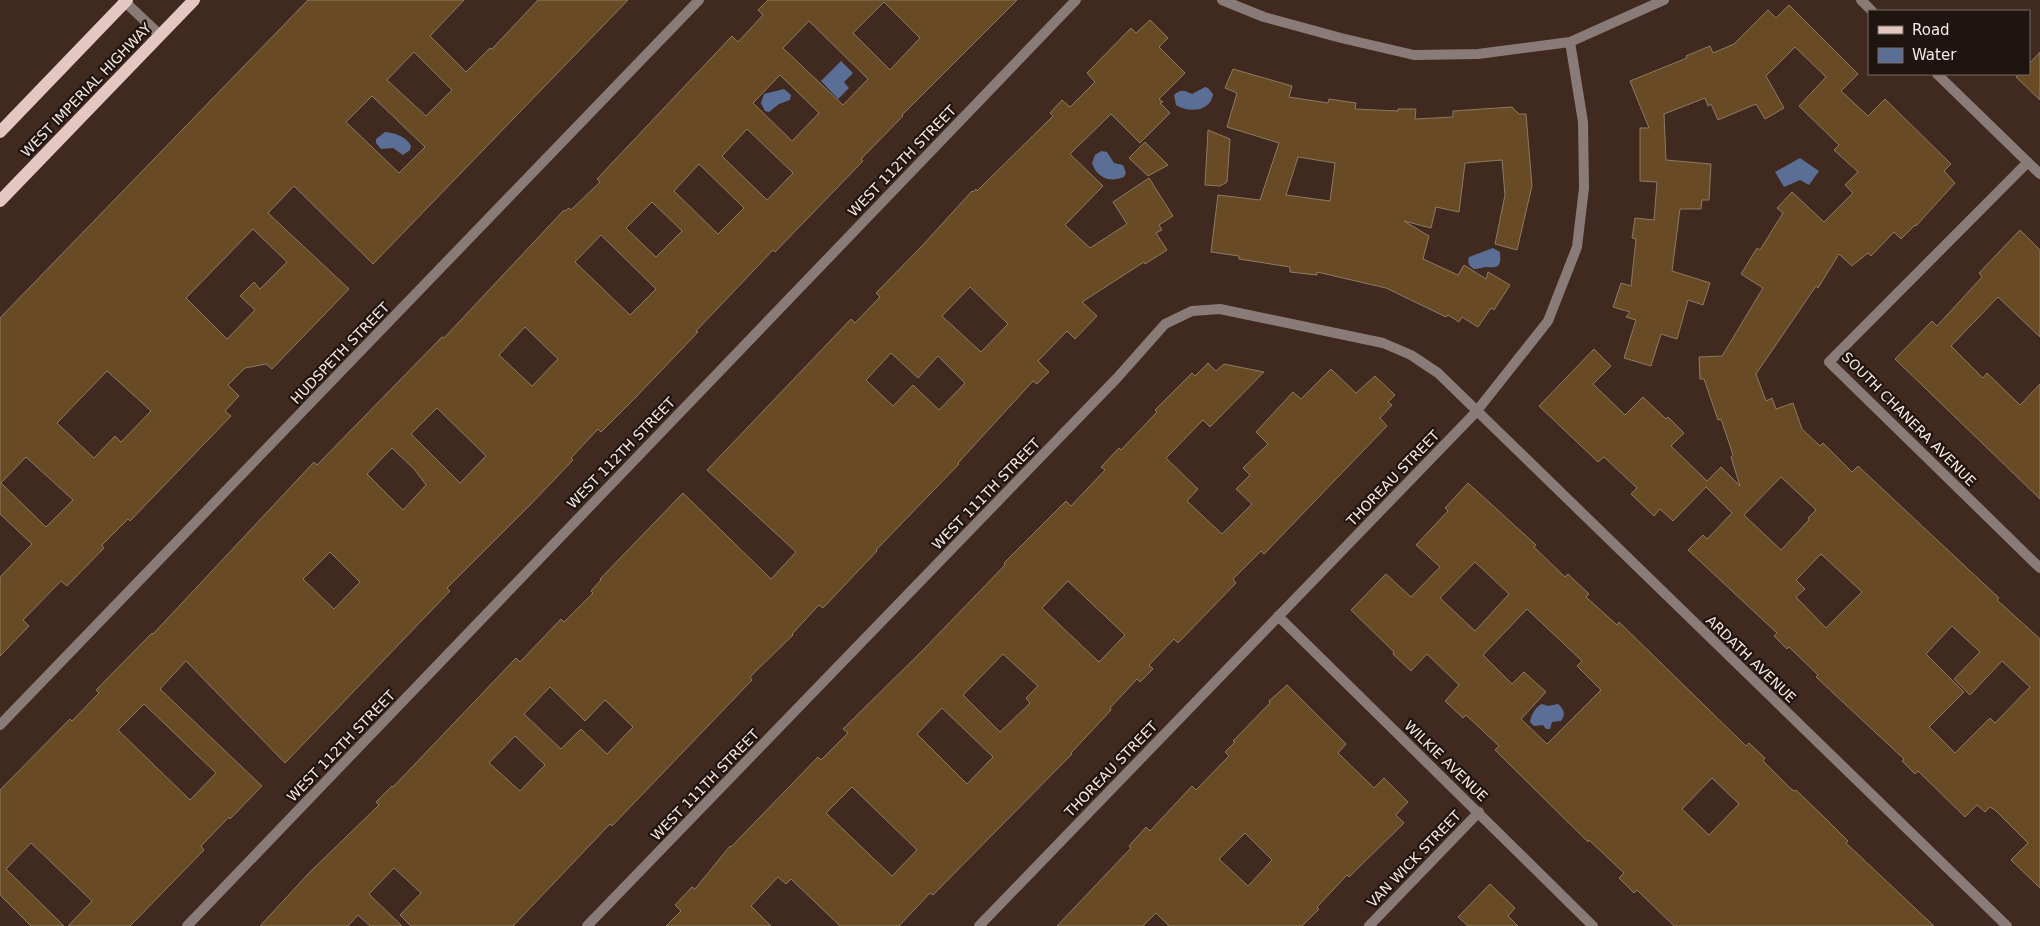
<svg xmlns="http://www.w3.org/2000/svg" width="2040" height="926" font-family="'DejaVu Sans',sans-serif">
  <rect width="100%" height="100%" fill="#40291e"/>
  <path fill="#5b6e96" d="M 841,61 L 853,73 L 844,82 L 849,88 L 838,99 L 821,81 Z
    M 1205,87 L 1208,88 L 1213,94 C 1211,112 1188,113 1176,105 L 1174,95 C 1181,89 1184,90 1192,94 Z
    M 784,89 L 791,95 L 790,100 L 779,104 L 769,112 L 765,111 L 761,103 L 764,94 Z
    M 385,132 C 395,133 406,136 411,146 L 410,150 L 403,155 L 393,148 L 381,149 L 376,143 L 376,139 Z
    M 1101,151 L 1107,152 L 1114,163 L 1123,165 L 1126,173 L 1124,177 C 1110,183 1097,178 1092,163 L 1095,155 Z
    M 1800,158 L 1819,171 L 1809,185 L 1800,180 L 1784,187 L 1775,172 Z
    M 1493,248 L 1500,252 C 1501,265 1500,268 1487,267 C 1483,267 1479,269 1474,269 C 1469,266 1467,263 1469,257 Z
    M 1542,704 L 1548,706 L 1558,704 C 1564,709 1566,714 1561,721 L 1552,722 L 1550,729 L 1546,729 L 1543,725 L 1534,726 L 1530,722 C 1531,715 1536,706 1542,704 Z"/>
  <path fill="#684b25" stroke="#8c7a63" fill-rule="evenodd" d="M 308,0 L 464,0 L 430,36 L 466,72 L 490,48 L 492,49 L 538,0 L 628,0 L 373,264 L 294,186 L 268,213 L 349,289 L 272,369 L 266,364 L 245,368 L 228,385 L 239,396 L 225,411 L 231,416 L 130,521 L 128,519 L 102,545 L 104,548 L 67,586 L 61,581 L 23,620 L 29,626 L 0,656 L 0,577 L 32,544 L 0,514 L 0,318 ZM 414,52 L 452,90 L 426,116 L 387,80 ZM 372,96 L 425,147 L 399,173 L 346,122 ZM 253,229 L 287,262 L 260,289 L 254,282 L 240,296 L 255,310 L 227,339 L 186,298 ZM 107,371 L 151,411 L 121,442 L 115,436 L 94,458 L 57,423 ZM 26,457 L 73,500 L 46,527 L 1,483 Z
    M 768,0 L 1017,0 L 902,115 L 903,116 L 861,159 L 863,161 L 775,252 L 773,250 L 736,289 L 696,331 L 698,332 L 635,398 L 601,432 L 598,429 L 571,458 L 573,460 L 530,505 L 447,588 L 450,591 L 285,763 L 186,661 L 160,689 L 262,786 L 230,819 L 229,817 L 201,846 L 204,850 L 130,926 L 68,926 L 92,901 L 31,843 L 6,869 L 64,926 L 31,926 L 0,895 L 0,790 L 70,719 L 72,721 L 99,693 L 96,690 L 152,633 L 153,634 L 314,462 L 317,465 L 442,337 L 444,338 L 564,210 L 565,211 L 569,208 L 571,210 L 600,182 L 597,179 L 732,36 L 738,42 L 763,15 L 758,10 ZM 884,2 L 920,38 L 890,70 L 853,33 ZM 809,21 L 868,79 L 843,105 L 783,48 ZM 780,75 L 819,113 L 792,141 L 753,103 ZM 747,129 L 793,173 L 767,200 L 722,156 ZM 699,164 L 744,208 L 718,234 L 674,191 ZM 652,202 L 682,231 L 656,257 L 626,228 ZM 601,235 L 656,289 L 630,315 L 575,262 ZM 525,327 L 558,359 L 532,386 L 499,355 ZM 437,408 L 486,456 L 460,483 L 411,434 ZM 392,448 L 415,470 L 426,485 L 403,510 L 367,474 ZM 330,552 L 360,582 L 334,609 L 303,579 ZM 144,704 L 216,773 L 190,800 L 118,730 Z
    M 1789,5 L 1858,74 L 1841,91 L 1868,116 L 1885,99 L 1951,164 L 1944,171 L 1955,183 L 1916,226 L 1915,225 L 1901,239 L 1894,232 L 1871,256 L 1868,253 L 1852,266 L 1839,254 L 1818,288 L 1816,286 L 1756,374 L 1766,401 L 1772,398 L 1776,409 L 1793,403 L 1802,429 L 1820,446 L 1823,443 L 1852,472 L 1858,466 L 1999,598 L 1997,600 L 2040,639 L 2040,888 L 2011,860 L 2028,843 L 1995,810 L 1990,807 L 1985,812 L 1977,805 L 1965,817 L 1918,771 L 1915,774 L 1902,761 L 1904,759 L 1816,677 L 1818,675 L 1789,647 L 1787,649 L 1774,636 L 1777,633 L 1688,550 L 1703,535 L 1707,539 L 1732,513 L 1706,487 L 1673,521 L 1660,509 L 1654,516 L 1631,494 L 1637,488 L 1604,457 L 1598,462 L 1539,406 L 1594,349 L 1611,366 L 1593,384 L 1625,415 L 1643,397 L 1666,419 L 1668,417 L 1684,433 L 1671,446 L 1707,481 L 1721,467 L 1740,486 L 1731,457 L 1733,455 L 1721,419 L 1718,420 L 1704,379 L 1700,379 L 1699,357 L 1722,356 L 1763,288 L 1741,274 L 1757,248 L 1760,250 L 1783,213 L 1777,208 L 1792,192 L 1824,222 L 1853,193 L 1845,185 L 1858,172 L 1834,150 L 1839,145 L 1799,106 L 1826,77 L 1795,47 L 1766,76 L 1784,108 L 1765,119 L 1756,104 L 1718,120 L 1711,104 L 1708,106 L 1705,98 L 1664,114 L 1666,160 L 1711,164 L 1709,200 L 1702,200 L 1701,209 L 1680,209 L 1672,271 L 1710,283 L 1703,305 L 1688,300 L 1677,339 L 1661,334 L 1651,366 L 1624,358 L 1636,320 L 1626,317 L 1630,312 L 1613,307 L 1621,283 L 1631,286 L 1636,239 L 1632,238 L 1635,218 L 1654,220 L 1657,182 L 1640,181 L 1640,128 L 1649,128 L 1630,81 L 1687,58 L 1686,56 L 1710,46 L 1713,53 L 1734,44 L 1768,10 L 1776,18 ZM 1781,477 L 1816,510 L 1808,518 L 1809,520 L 1781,550 L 1744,515 ZM 1821,554 L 1862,592 L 1826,628 L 1796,597 L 1805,589 L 1796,580 ZM 1952,626 L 1980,652 L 1954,679 L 1970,695 L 2002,661 L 2030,687 L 1995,723 L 1990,718 L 1955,753 L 1929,727 L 1964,692 L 1926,654 Z
    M 1150,20 L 1168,38 L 1159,47 L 1185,73 L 1159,99 L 1163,102 L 1160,103 L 1170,113 L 1140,143 L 1111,114 L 1070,154 L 1103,186 L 1065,225 L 1090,248 L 1127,224 L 1113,202 L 1149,178 L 1173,216 L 1159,225 L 1162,230 L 1156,233 L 1167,250 L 1145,264 L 1144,262 L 1082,302 L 1097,316 L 1075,339 L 1067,331 L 1038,361 L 1049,372 L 1037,384 L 1033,381 L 958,463 L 959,464 L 876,550 L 877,551 L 823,608 L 819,605 L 792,634 L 793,635 L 750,677 L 752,680 L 612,826 L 610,824 L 513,926 L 411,926 L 400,915 L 421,893 L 394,868 L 369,894 L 402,926 L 370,926 L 358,915 L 348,926 L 260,926 L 309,873 L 379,805 L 376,802 L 392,786 L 393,787 L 516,658 L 520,662 L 561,619 L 564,622 L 593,593 L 591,591 L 601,580 L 600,579 L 683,493 L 771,579 L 796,552 L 707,470 L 851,319 L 855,323 L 880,297 L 876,293 L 922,246 L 972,191 L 973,192 L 976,189 L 977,191 L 1053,116 L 1050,113 L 1062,100 L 1070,107 L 1095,82 L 1087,73 L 1131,28 L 1136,33 ZM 970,287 L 1008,324 L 981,352 L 942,316 ZM 891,353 L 918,378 L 938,356 L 965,383 L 939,410 L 913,385 L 893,406 L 866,380 ZM 550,687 L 585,721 L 605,700 L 633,727 L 607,754 L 581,729 L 561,749 L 524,714 ZM 515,736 L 545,765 L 520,791 L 489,763 Z
    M 2040,52 L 2040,100 L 2016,77 L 2019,74 L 2029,74 L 2029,64 Z
    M 1233,69 L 1292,86 L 1289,97 L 1328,103 L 1329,99 L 1356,103 L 1355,109 L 1398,111 L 1398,109 L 1416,109 L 1415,119 L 1453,117 L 1453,111 L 1467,110 L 1512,107 L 1519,114 L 1526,114 L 1532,186 L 1517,250 L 1495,244 L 1505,195 L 1502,160 L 1465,163 L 1459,212 L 1436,207 L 1431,228 L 1404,221 L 1429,236 L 1423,259 L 1458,275 L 1464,265 L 1486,279 L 1488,272 L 1510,285 L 1494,310 L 1491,308 L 1478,327 L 1462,317 L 1459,322 L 1448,315 L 1446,317 L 1386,288 L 1317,272 L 1317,275 L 1290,272 L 1290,267 L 1239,259 L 1239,256 L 1211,252 L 1218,195 L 1260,200 L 1279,143 L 1227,127 L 1237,93 L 1225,88 ZM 1298,157 L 1335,163 L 1330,201 L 1286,195 Z
    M 1208,130 L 1230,139 L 1227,182 L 1220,186 L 1205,185 Z
    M 1145,142 L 1168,165 L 1148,176 L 1129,158 Z
    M 2020,230 L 2040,250 L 2040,337 L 1998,297 L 1951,346 L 1983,378 L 1987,373 L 2020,405 L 2040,384 L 2040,499 L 1895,359 L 1932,321 L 1937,326 L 1982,277 L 1979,273 Z
    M 1208,363 L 1216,371 L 1224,364 L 1264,372 L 1210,427 L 1203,420 L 1166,458 L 1198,489 L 1187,501 L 1222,534 L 1252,504 L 1236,489 L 1250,475 L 1243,468 L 1268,444 L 1256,432 L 1293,392 L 1301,399 L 1331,369 L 1356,393 L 1375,376 L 1395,395 L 1388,402 L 1392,405 L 1380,418 L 1387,426 L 1264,554 L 1261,551 L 1233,579 L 1236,583 L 1178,643 L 1174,639 L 1149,665 L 1153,669 L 1140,682 L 1137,679 L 1110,708 L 1111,710 L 1071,753 L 1072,754 L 933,895 L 930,893 L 899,926 L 840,926 L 791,879 L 786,884 L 778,877 L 751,906 L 771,926 L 666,926 L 681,911 L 675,905 L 692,887 L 695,889 L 730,846 L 731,847 L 818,757 L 821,760 L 848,733 L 843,729 L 924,649 L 1005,565 L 1004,563 L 1066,501 L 1071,506 L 1105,470 L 1101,467 L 1119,448 L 1121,450 L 1157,412 L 1155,410 L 1192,373 L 1195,376 ZM 1068,581 L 1125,635 L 1099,662 L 1042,608 ZM 1003,654 L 1038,686 L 1026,698 L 1030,703 L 1000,732 L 963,695 ZM 942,708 L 993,757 L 967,784 L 917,734 ZM 852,787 L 917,850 L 892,876 L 826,813 Z
    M 1468,483 L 1536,545 L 1534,547 L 1565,577 L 1568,574 L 1589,594 L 1586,597 L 1617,625 L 1619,622 L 1746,746 L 1749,743 L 1765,758 L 1763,761 L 1790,788 L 1794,791 L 1796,790 L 1826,819 L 1848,841 L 1846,843 L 1934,926 L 1674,926 L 1637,890 L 1634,893 L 1619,878 L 1624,873 L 1589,840 L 1588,842 L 1495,750 L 1499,746 L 1466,715 L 1463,718 L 1445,701 L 1459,685 L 1427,654 L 1411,671 L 1393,654 L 1394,652 L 1351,610 L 1386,574 L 1411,597 L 1440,567 L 1416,545 L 1448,511 L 1445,508 ZM 1475,562 L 1509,594 L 1475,631 L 1440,598 ZM 1527,609 L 1582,661 L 1577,666 L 1601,690 L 1547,744 L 1521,719 L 1546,692 L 1524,672 L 1512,684 L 1483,655 ZM 1712,778 L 1739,804 L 1709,835 L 1682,809 Z
    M 1287,685 L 1346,744 L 1338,753 L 1374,788 L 1384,778 L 1408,802 L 1396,815 L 1404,823 L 1349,877 L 1347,875 L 1317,907 L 1319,909 L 1302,926 L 1169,926 L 1156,913 L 1143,926 L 1057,926 L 1131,848 L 1129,846 L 1146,827 L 1150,831 L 1192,786 L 1196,790 L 1229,756 L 1225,752 L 1235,742 L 1233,741 L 1270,703 L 1269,701 ZM 1245,833 L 1272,860 L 1248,886 L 1219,859 Z
    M 1490,884 L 1515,908 L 1508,916 L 1518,926 L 1468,926 L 1458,917 Z"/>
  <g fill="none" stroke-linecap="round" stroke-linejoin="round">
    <path stroke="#897b78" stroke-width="10" d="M 123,0 L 160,35
      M 1222,0 L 1264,17 L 1341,38 L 1414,55 L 1478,54 L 1570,42
      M 1861,0 L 1872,11
      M 1937,74 L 2040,174
      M 2028,162 L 1829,362 L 2040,568
      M 1278,616 L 1593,926
      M 0,725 L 699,0
      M 187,926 L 1076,0
      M 587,926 L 1117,378 L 1165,324 L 1192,311 L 1220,309 L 1383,343 L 1411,355 L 1438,373 L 2007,926
      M 979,926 L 1476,412 L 1548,321 L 1577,247 L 1584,188 L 1583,122 L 1570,42 L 1664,0
      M 1369,926 L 1479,812"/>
    <path stroke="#e4c7c1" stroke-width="12" d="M 0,132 L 127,0
      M 0,201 L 194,0"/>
  </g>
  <g text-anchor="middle" stroke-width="4.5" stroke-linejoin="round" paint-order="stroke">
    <g font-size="14" fill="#f9e9e2" stroke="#1f1510">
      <text transform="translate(86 90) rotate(-46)" y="5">WEST IMPERIAL HIGHWAY</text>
      <text transform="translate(902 161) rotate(-46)" y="5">WEST 112TH STREET</text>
      <text transform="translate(340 353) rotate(-46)" y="5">HUDSPETH STREET</text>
      <text transform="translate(1909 419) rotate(45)" y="5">SOUTH CHANERA AVENUE</text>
      <text transform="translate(621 453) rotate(-46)" y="5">WEST 112TH STREET</text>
      <text transform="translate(1393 478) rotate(-46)" y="5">THOREAU STREET</text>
      <text transform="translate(986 494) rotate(-46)" y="5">WEST 111TH STREET</text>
      <text transform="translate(1751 659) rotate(44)" y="5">ARDATH AVENUE</text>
      <text transform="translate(341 746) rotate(-46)" y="5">WEST 112TH STREET</text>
      <text transform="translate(1446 761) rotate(44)" y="5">WILKIE AVENUE</text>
      <text transform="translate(1111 769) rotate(-46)" y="5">THOREAU STREET</text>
      <text transform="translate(705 785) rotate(-46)" y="5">WEST 111TH STREET</text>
      <text transform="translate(1414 859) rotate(-46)" y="5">VAN WICK STREET</text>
    </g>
  </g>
  <rect x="1868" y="10" width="162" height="65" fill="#1f1510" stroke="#766a64"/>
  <rect x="1878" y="26" width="25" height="8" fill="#e4c7c1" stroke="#766a64"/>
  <text x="1912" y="35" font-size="15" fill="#f9e9e2">Road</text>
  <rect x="1878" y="48" width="25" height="15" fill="#5b6e96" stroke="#766a64"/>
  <text x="1912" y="60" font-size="15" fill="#f9e9e2">Water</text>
</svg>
